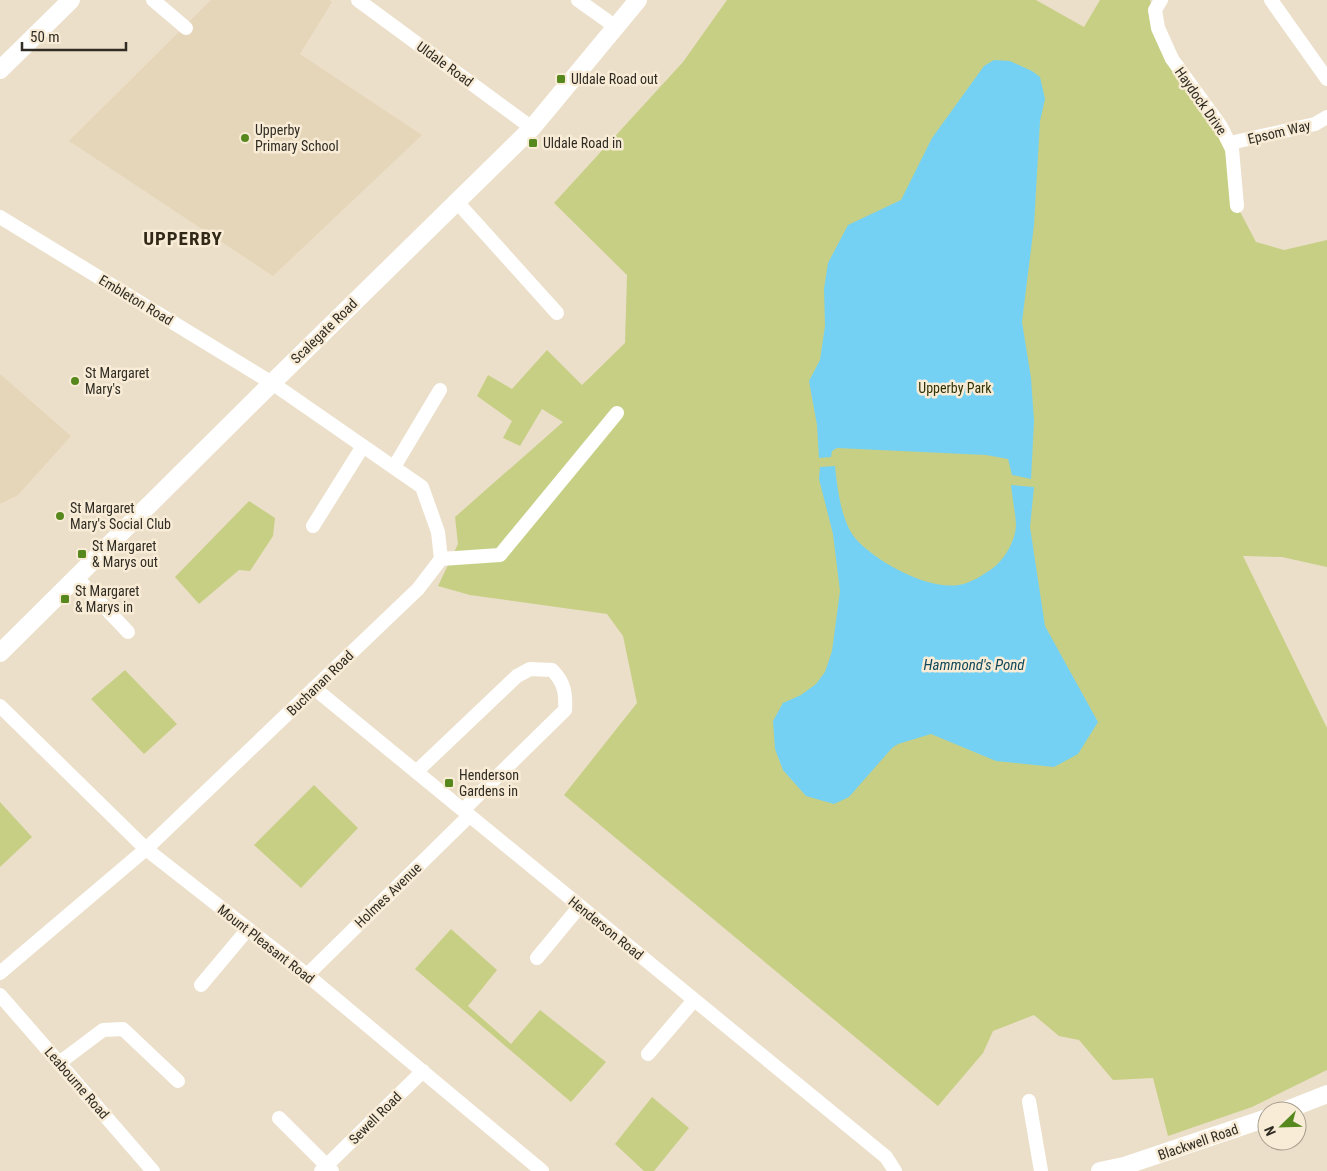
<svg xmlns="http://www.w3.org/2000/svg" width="1327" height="1171" font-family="'Roboto Condensed',sans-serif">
  <rect width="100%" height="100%" fill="#ebdfc9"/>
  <path fill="#e5d6b9" d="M 211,0 L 329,0 L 332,2 L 300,54 L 422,135 L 273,276 L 69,141 Z
    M 0,374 L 71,436 L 18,495 L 0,504 Z"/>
  <path fill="#c7cf85" d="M 727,0 L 1036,0 L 1084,27 L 1100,0 L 1150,0 L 1158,28 L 1220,125 L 1237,206 L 1256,242 L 1284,250 L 1327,240 L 1327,567 L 1282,557 L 1243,556 L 1327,728 L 1327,1070 L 1252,1107 L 1168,1136 L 1153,1078 L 1113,1080 L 1079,1040 L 1059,1036 L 1034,1015 L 993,1031 L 983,1053 L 938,1106 L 564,795 L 637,703 L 623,636 L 607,614 L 470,595 L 438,586 L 458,544 L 455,517 L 563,422 L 542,409 L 520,446 L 503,438 L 512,421 L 477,396 L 488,375 L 512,389 L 547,350 L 582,385 L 625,343 L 627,275 L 554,203 L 683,62 Z
    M 249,501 L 275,518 L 273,536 L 250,571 L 239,570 L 199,604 L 175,577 Z
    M 125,670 L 177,724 L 144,754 L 91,699 Z
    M 314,785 L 358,828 L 301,888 L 254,845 Z
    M 0,802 L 32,837 L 0,867 Z
    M 451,929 L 497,970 L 468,1006 L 511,1044 L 540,1010 L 606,1062 L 571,1102 L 415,969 Z
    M 652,1097 L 689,1128 L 654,1171 L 644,1171 L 615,1144 Z"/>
  <path fill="#74d1f4" d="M 994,60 L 1010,61 L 1032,71 L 1040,77 L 1045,99 L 1040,121 L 1034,225 L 1022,322 L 1031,378 L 1034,421 L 1031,479 L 1012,475 L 1008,459 L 986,455 L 837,448 L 832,451 L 831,457 L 819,458 L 817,425 L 809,381 L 820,360 L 825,326 L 824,289 L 828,263 L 848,225 L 901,200 L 932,138 L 984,66 Z
    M 835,466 C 837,486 841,521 855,538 C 876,562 927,590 959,585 C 971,583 983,575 993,568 C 1005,559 1015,541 1016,526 C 1016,516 1012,496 1011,485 L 1034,487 L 1030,527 L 1045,626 L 1098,722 L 1078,754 L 1054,767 L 996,761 L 931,734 L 898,744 L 892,748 L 849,797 L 834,804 L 806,796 L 783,770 L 775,749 L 773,721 L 783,703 L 801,695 L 816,684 L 825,672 L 832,651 L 840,591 L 833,534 L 819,479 L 820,467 Z"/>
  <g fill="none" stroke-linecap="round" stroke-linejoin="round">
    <path stroke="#fff" stroke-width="14" d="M 153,0 L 186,28
      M 358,0 L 532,128
      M 578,0 L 616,27
      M 1161,0 L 1155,10 L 1158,28 L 1172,59 L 1220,125 L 1232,149 L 1237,206
      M 1271,0 L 1327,79
      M 1230,143 L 1315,124 L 1327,117
      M 457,202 L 557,313
      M 0,217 L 272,383 L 422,487 L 438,532 L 441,559 L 418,589 L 146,849 L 0,973
      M 394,467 L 440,390
      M 313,526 L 363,446
      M 441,559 L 500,555 L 617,413
      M 77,578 L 128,632
      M 314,688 L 886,1157 L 895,1171
      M 0,706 L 146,849 L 307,975 L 542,1171
      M 416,772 L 517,676 L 530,669 L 552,670 C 564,682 566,692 565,710 L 463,810
      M 537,958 L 580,906
      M 307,975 L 469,816
      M 201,985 L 248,929
      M 0,995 L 153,1171
      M 648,1054 L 694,1000
      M 59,1063 L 103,1030 L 123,1029 L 178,1081
      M 1029,1101 L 1041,1171
      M 279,1118 L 332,1171
      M 321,1171 L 423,1071"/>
    <path stroke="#fff" stroke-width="18" d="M 0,70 L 71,0
      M 0,653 L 272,383 L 532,128 L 638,0
      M 1284,1111 L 1327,1094
      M 1100,1171 L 1124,1166 L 1267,1118"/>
  </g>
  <g fill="#57881e" stroke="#f8ecd6" stroke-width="2">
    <rect x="556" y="74" width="10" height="10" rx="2.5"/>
    <circle cx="245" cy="138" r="5"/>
    <rect x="528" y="138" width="10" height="10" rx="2.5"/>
    <circle cx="75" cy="381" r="5"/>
    <circle cx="60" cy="516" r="5"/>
    <rect x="77" y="549" width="10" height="10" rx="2.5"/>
    <rect x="60" y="594" width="10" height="10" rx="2.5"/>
    <rect x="444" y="778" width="10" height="10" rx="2.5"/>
  </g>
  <g text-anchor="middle" stroke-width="5" stroke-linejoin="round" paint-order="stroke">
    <g font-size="14" fill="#302c24" stroke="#f8ecd6">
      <text transform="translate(445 64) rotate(36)" y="5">Uldale Road</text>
      <text transform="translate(1201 101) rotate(55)" y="5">Haydock Drive</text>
      <text transform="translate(1279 132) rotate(-13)" y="5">Epsom Way</text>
      <text transform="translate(136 300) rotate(31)" y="5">Embleton Road</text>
      <text transform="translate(324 331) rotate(-44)" y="5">Scalegate Road</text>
      <text transform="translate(320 683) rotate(-44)" y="5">Buchanan Road</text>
      <text transform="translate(388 895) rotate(-44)" y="5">Holmes Avenue</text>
      <text transform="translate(606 928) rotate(39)" y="5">Henderson Road</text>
      <text transform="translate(266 944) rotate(38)" y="5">Mount Pleasant Road</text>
      <text transform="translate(77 1083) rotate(49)" y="5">Leabourne Road</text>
      <text transform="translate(375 1118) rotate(-45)" y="5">Sewell Road</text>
      <text transform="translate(1198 1142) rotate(-19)" y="5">Blackwell Road</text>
    </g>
    <g font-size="14" fill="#302c24" stroke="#f8ecd6" text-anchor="start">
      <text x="571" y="84">Uldale Road out</text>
      <text x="255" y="135">Upperby<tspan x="255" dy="16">Primary School</tspan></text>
      <text x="543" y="148">Uldale Road in</text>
      <text x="85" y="378">St Margaret<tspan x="85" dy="16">Mary's</tspan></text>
      <text x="70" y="513">St Margaret<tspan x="70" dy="16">Mary's Social Club</tspan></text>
      <text x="92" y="551">St Margaret<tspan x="92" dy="16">&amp; Marys out</tspan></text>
      <text x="75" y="596">St Margaret<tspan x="75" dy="16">&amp; Marys in</tspan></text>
      <text x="459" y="780">Henderson<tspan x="459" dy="16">Gardens in</tspan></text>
    </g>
    <g font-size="14" fill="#2f3306" stroke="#f8ecd6">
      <text x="955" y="393">Upperby Park</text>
    </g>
    <g font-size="15" font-style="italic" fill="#11485a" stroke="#f8ecd6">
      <text x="974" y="670">Hammond's Pond</text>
    </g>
    <g font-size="19" font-weight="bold" letter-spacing="1" fill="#312817" stroke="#f8ecd6">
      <text x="183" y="245">UPPERBY</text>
    </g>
  </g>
  <g transform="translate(1282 1126) rotate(247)"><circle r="24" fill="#f8ecd6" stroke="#a89f8f"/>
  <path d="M0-4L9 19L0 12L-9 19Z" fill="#57881e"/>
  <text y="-8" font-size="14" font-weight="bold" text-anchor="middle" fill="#302c24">N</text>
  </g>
  <path d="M22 42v8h104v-8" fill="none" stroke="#302c24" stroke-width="2.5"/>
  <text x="30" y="42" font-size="15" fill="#302c24" stroke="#f8ecd6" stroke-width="4" paint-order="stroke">50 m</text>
</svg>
